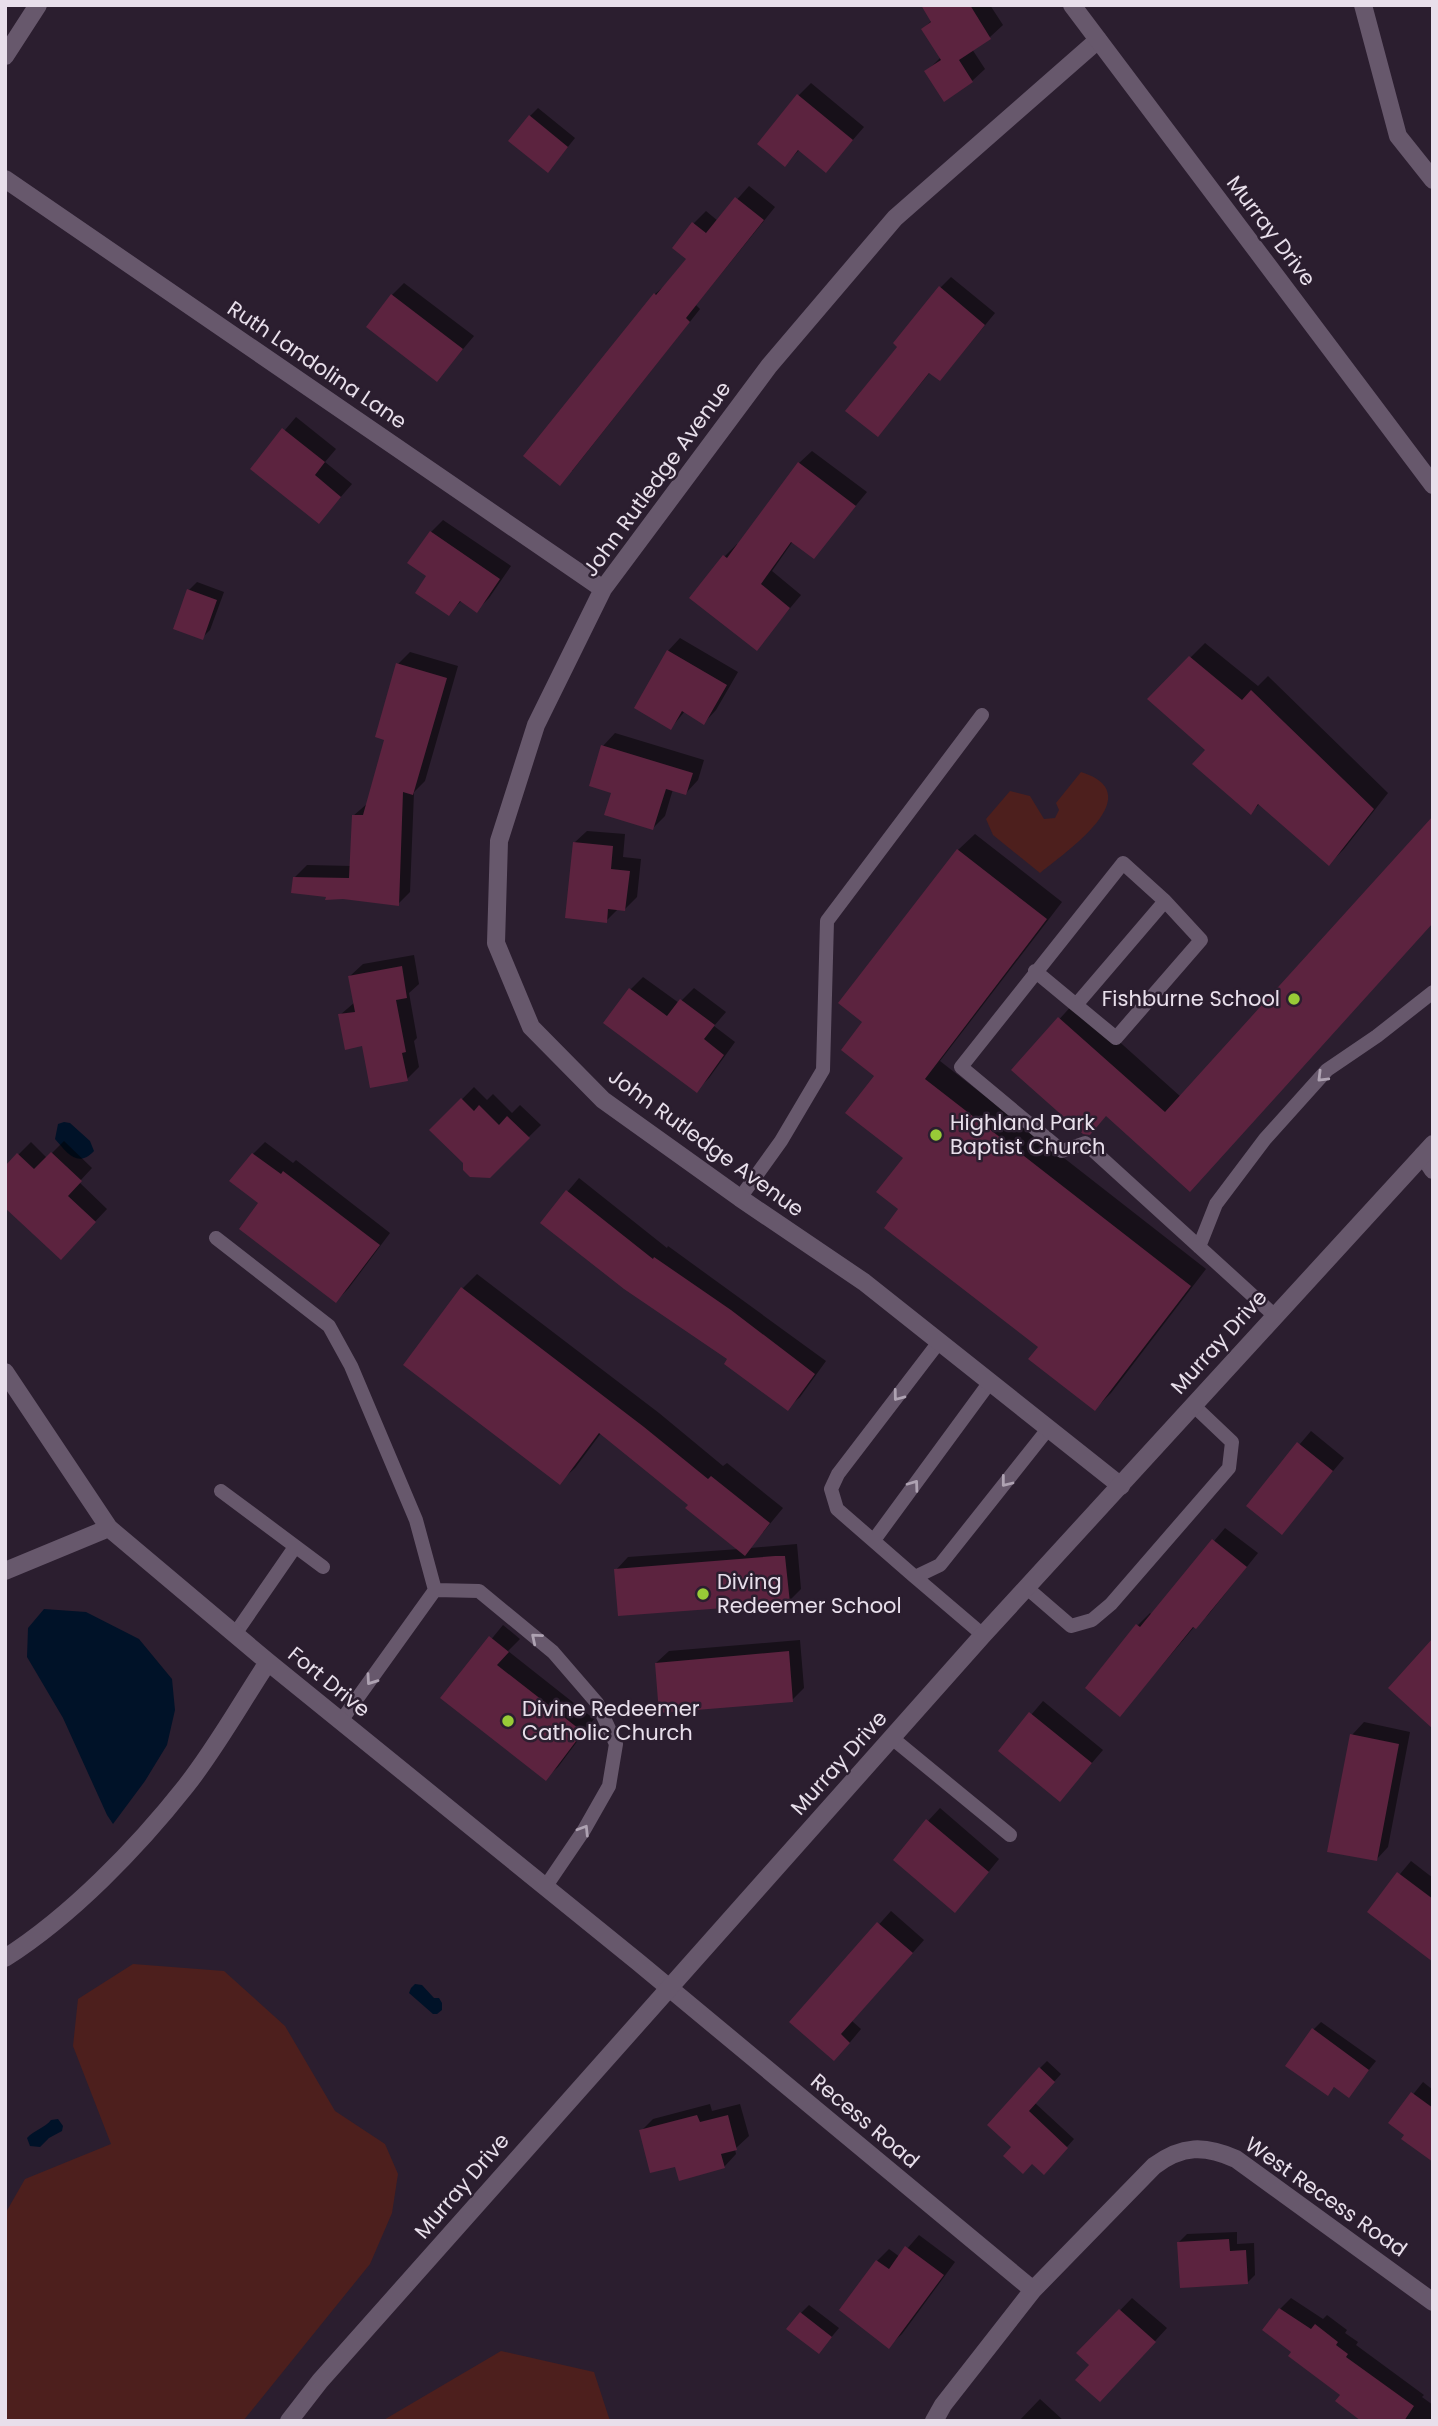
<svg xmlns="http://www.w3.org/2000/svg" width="1438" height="2426" font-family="Poppins,sans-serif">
  <rect width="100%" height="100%" fill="#2b1e2f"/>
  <path fill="#4d1f1d" d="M 1081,772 C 1152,794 1064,853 1040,873 L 993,835 L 986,819 L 1010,791 L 1030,796 L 1044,819 L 1055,818 L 1059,810 L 1056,803 Z
    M 133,1964 L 224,1971 L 285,2026 L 335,2111 L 385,2144 L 398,2174 L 392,2213 L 370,2264 L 243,2421 L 5,2421 L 5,2214 L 25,2179 L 111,2144 L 73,2046 L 78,1999 Z
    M 501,2351 L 594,2372 L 610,2421 L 382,2421 Z"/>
  <path fill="#001228" d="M 64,1122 L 70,1123 L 90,1141 L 94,1151 C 78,1168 68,1154 55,1139 L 58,1124 Z
    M 44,1609 L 86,1612 L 139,1639 L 172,1679 L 175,1710 L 167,1745 L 145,1781 L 113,1824 L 107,1815 L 63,1718 L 27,1657 L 28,1628 Z
    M 415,1984 L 422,1985 L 434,1998 L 439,1998 L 442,2003 L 442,2010 L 437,2014 L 433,2014 L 409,1993 L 411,1988 Z
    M 58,2119 L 63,2126 L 62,2131 L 49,2138 L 40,2147 L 30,2146 L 27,2138 C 34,2130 45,2128 51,2120 Z"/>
  <path fill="#0007" d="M 923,5 L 990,5 L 1003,25 L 990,37 L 972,49 L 985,69 L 972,81 L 944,99 L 927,71 L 941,57 L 923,29 L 932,20 Z
    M 811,83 L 864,127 L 826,171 L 800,149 L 785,165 L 798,96 Z
    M 538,108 L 575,138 L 555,163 L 530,116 Z
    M 749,186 L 775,207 L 696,305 L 700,309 L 572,471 L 526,456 L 655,294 L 668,283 L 688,259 L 694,223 L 706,211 L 718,221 Z
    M 951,277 L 995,313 L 950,368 L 931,371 L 888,424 L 899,346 L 940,288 Z
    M 404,283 L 474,336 L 437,380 L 392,295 Z
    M 296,417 L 336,449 L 325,462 L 352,484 L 319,522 L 253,468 Z
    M 812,451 L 867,492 L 814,556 L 793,541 L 772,571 L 801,595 L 756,649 L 692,598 L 725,556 L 737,544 L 739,545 L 799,463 Z
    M 443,520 L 511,566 L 489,598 L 477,610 L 462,600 L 449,614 L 428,576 L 431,532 Z
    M 197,582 L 224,592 L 210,630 L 202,638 L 189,590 Z
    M 680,638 L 738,672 L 716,710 L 704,723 L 685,711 L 671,728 L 636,707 L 668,651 Z
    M 1205,643 L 1258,686 L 1268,676 L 1388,793 L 1344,849 L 1329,864 L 1260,803 L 1251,813 L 1208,750 L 1149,699 Z
    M 410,652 L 458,666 L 425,781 L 414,792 L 410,892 L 398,904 L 294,878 L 307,865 L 352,866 L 353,816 L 368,803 L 386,739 L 398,664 Z
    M 615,733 L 704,760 L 698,780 L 686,793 L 673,789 L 665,816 L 653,828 L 613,792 L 603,746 Z
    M 587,831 L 625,834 L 623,857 L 641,859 L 637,897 L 625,909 L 619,908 L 606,921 L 574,843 Z
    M 975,834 L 1062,902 L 940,1061 L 1206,1269 L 1111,1393 L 1095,1409 L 1040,1347 L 900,1209 L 906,1157 L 876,1075 L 865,1022 L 958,850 Z
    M 414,955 L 419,984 L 409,993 L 417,1038 L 414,1041 L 419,1067 L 407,1079 L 364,1044 L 340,1015 L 355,1002 L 350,976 L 363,964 Z
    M 643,977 L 679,1003 L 694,988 L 726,1012 L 714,1026 L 735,1042 L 709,1078 L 697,1090 L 606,1022 L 631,989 Z
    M 1075,1002 L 1181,1097 L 1205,1174 L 1107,1115 L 1014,1069 Z
    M 474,1087 L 487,1100 L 493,1094 L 512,1113 L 520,1105 L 541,1125 L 489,1176 L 432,1130 Z
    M 64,1141 L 92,1168 L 79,1182 L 107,1209 L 73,1245 L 5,1168 L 31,1142 L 47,1158 Z
    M 265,1142 L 293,1163 L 296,1160 L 390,1233 L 348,1289 L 336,1301 L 261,1203 L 253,1154 Z
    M 579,1178 L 667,1248 L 668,1246 L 826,1361 L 800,1397 L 787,1409 L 730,1359 L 542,1222 Z
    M 477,1274 L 659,1413 L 723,1466 L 727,1463 L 783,1508 L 750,1548 L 797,1544 L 801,1589 L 789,1601 L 616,1570 L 628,1557 L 739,1549 L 690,1505 L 601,1433 L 575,1468 L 560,1482 L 463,1288 Z
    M 1311,1431 L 1344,1458 L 1282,1532 L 1248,1505 Z
    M 1225,1528 L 1258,1553 L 1208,1615 L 1195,1626 L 1120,1715 L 1087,1688 L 1138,1625 L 1150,1613 L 1152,1615 Z
    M 503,1625 L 520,1639 L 508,1651 L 594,1719 L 558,1767 L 545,1779 L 443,1698 Z
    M 800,1640 L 804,1688 L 792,1700 L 656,1663 L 669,1651 Z
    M 1043,1701 L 1103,1750 L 1060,1800 L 1000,1751 Z
    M 1364,1722 L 1410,1732 L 1388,1847 L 1376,1860 L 1352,1735 Z
    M 940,1808 L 999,1859 L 967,1898 L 928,1821 Z
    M 1411,1861 L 1433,1878 L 1433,1960 L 1369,1911 Z
    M 891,1911 L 924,1940 L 852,2021 L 861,2029 L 846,2047 L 792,2022 Z
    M 1321,2022 L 1376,2061 L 1348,2096 L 1335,2086 L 1328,2094 L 1313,2030 Z
    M 1047,2061 L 1061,2074 L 1035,2103 L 1074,2139 L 1051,2165 L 1032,2162 L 1014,2147 L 1040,2068 Z
    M 1423,2082 L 1433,2090 L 1433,2150 L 1391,2122 Z
    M 710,2104 L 712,2111 L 740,2104 L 749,2136 L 735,2149 L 736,2154 L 724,2167 L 676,2164 L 641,2131 L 653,2119 Z
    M 1237,2232 L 1237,2244 L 1254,2243 L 1255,2275 L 1247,2283 L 1179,2242 L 1187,2234 Z
    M 919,2235 L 955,2262 L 902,2334 L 889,2346 L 877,2261 L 889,2249 L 900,2257 Z
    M 1132,2298 L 1167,2328 L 1112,2388 L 1079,2353 Z
    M 1291,2298 L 1323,2319 L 1327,2315 L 1347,2330 L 1345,2333 L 1358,2342 L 1356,2345 L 1424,2395 L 1422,2397 L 1433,2405 L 1433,2421 L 1364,2421 L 1342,2395 L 1294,2352 L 1280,2309 Z
    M 809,2305 L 839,2328 L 819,2352 L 801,2313 Z
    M 1040,2399 L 1064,2421 L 1019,2421 Z"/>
  <path fill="#5c233f" d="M 921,5 L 970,5 L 991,39 L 959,60 L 973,82 L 944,102 L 924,71 L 941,60 L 921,29 L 931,22 Z
    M 797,94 L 853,140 L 826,173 L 798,150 L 785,167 L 757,144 Z
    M 529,115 L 568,147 L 548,173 L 508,141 Z
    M 735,197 L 764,220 L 686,318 L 690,322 L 560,486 L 523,456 L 654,293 L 656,295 L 686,259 L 672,248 L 692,222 L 706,233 Z
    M 939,286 L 985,325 L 940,381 L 929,373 L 878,437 L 845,411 L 897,347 L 893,343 Z
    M 391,294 L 463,349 L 437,382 L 366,327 Z
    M 282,428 L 325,462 L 315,475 L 341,497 L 319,524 L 250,469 Z
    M 798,462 L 856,506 L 814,559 L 791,542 L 761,584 L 790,608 L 757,651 L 689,598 L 723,555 L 727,558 Z
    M 430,531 L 500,579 L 477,613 L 460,601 L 449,616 L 415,593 L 426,576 L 407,563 Z
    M 187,589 L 217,600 L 203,640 L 173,629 Z
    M 667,650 L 727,685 L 704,725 L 682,711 L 671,730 L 634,708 Z
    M 1189,656 L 1242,700 L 1251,690 L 1374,809 L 1329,866 L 1258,804 L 1251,815 L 1192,764 L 1205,750 L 1147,699 Z
    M 396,663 L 447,678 L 413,795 L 403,792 L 399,906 L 343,899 L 325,900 L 326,897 L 291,893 L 293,877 L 349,878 L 352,815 L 363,815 L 384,740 L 375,737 Z
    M 601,745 L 693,773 L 686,795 L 666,789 L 653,830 L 604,815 L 611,793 L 589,786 Z
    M 1433,816 L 1433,923 L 1190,1192 L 1106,1116 L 1090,1135 L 1083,1134 L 1011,1070 L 1058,1017 L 1165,1112 Z
    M 573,842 L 613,846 L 611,869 L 630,871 L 625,911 L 608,909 L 607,923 L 565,918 Z
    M 957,849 L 1047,919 L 925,1079 L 1191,1286 L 1095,1411 L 1028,1359 L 1038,1347 L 884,1228 L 898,1209 L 876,1192 L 903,1158 L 845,1113 L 874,1076 L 841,1050 L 862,1022 L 838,1003 Z
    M 402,966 L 407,998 L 396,1000 L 406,1052 L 402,1053 L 408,1081 L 370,1088 L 362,1046 L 345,1050 L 338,1014 L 355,1012 L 348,976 Z
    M 629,988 L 667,1016 L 680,999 L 715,1025 L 704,1039 L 724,1055 L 697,1093 L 603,1023 Z
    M 461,1098 L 474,1111 L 479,1105 L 499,1125 L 507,1116 L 530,1138 L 490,1178 L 470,1177 L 463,1170 L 463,1163 L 429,1130 Z
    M 51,1152 L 82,1181 L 68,1196 L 96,1222 L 61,1260 L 5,1208 L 5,1166 L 17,1153 L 34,1169 Z
    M 252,1153 L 281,1174 L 283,1171 L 380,1245 L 336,1303 L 239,1229 L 258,1203 L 229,1181 Z
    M 566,1190 L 653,1259 L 654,1257 L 731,1310 L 815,1374 L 788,1411 L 724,1364 L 727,1359 L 624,1289 L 540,1223 Z
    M 461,1287 L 644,1427 L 708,1479 L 711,1476 L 770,1523 L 745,1556 L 685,1508 L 688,1505 L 599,1433 L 560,1485 L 403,1365 Z
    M 1297,1442 L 1333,1471 L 1282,1535 L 1246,1506 Z
    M 1212,1539 L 1247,1567 L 1196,1629 L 1193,1627 L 1120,1717 L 1085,1688 L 1136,1624 L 1140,1627 Z
    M 775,1556 L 785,1556 L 790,1603 L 618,1616 L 614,1569 Z
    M 489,1636 L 509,1652 L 497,1665 L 583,1732 L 546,1781 L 440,1698 Z
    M 1433,1638 L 1433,1729 L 1388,1688 Z
    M 789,1651 L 793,1702 L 659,1713 L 655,1663 Z
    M 1029,1712 L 1092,1763 L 1060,1802 L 998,1751 Z
    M 1350,1734 L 1399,1744 L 1377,1861 L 1327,1852 Z
    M 926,1819 L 989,1872 L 955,1913 L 893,1860 Z
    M 1397,1872 L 1433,1899 L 1433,1962 L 1367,1912 Z
    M 877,1922 L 913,1953 L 841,2034 L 850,2043 L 834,2061 L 789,2022 Z
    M 1312,2028 L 1369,2070 L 1349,2098 L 1334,2087 L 1328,2096 L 1285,2066 Z
    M 1039,2067 L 1055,2082 L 1029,2111 L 1068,2148 L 1044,2175 L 1032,2164 L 1023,2174 L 1003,2156 L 1011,2147 L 987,2125 Z
    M 1411,2092 L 1433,2108 L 1433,2162 L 1401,2139 L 1404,2135 L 1388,2123 Z
    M 697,2115 L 700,2122 L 728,2115 L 737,2150 L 721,2154 L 725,2168 L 679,2181 L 675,2167 L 650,2173 L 639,2130 Z
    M 1229,2239 L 1230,2251 L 1246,2250 L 1248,2284 L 1180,2288 L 1177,2242 Z
    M 905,2246 L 944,2275 L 889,2349 L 839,2310 L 876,2260 L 889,2269 Z
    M 1279,2308 L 1311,2329 L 1315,2324 L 1338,2342 L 1336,2345 L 1348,2354 L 1346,2357 L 1414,2406 L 1404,2421 L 1361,2421 L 1335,2401 L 1340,2395 L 1288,2356 L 1291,2352 L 1262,2330 Z
    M 1119,2309 L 1156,2342 L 1100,2402 L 1075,2380 L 1089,2365 L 1076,2353 Z
    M 800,2312 L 832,2337 L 819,2354 L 786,2329 Z"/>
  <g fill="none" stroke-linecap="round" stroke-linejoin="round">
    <path stroke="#67586c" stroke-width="14" d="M 1035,971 L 1076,1005 L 1165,901 L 1123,863 L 961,1067 L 1062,1151 L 1085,1143 L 1274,1315
      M 1076,1005 L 1116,1038 L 1201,940 L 1165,901
      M 740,1198 L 781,1141 L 823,1070 L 827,921 L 982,715
      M 216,1238 L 329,1326 L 351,1366 L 416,1520 L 435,1590
      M 1199,1247 L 1216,1204 L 1265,1139 L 1327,1070 L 1377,1036 L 1433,992
      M 939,1342 L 838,1474 L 831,1489 L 837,1509 L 915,1577 L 940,1565 L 1048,1429
      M 221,1491 L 323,1567
      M 874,1540 L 990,1382
      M 915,1577 L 983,1635
      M 1027,1588 L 1071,1626 L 1092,1620 L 1111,1604 L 1229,1468 L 1232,1442 L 1193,1405
      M 235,1634 L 295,1547
      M 341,1721 L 435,1590 L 479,1591 L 553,1652 L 597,1703 L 616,1744 L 609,1786 L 584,1830 L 546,1886
      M 892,1738 L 1010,1835"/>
    <path stroke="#67586c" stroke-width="18" d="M 1363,5 L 1398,136 L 1433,180
      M 1098,40 L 895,218 L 769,366 L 603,589 L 536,725 L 499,841 L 496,943 L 531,1027 L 603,1100 L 740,1198 L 864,1282 L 1121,1486
      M 5,56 L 38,5
      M 5,179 L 603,589
      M 1423,1155 L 1433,1170
      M 5,1372 L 109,1528 L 268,1662 L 638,1962 L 1033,2290
      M 5,1571 L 109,1528
      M 5,1958 C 71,1916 137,1848 186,1786 C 216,1748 241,1703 268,1662
      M 934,2421 L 943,2405 L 1033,2290 L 1154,2166 C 1182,2145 1205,2145 1236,2159 L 1433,2302"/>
    <path stroke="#67586c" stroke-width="18" d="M 1072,5 L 1433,485
      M 289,2421 L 320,2381 L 983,1635 L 1433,1144"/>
  </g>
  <defs><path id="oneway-chevron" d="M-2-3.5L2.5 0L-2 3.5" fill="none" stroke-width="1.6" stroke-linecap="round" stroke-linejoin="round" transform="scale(1.75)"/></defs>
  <g stroke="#aea2b2">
    <use href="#oneway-chevron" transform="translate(1322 1077) rotate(135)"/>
    <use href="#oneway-chevron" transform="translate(898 1396) rotate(127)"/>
    <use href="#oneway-chevron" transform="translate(1006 1482) rotate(128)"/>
    <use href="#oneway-chevron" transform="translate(914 1485) rotate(-54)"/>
    <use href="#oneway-chevron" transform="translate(536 1638) rotate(-140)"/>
    <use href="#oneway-chevron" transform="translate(371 1680) rotate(125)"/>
    <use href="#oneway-chevron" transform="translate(584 1830) rotate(-58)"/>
  </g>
  <g fill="#98cb37" stroke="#2b1e2f" stroke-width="2.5">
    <circle cx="1294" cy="999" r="7"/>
    <circle cx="936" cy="1135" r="7"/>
    <circle cx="703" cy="1594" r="7"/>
    <circle cx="508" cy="1721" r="7"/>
  </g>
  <g text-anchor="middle" stroke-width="5" stroke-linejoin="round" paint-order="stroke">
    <g font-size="21" fill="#e8dfeb" stroke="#2b1e2f">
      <text transform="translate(1271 231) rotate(53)" y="7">Murray Drive</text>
      <text transform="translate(317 365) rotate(34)" y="7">Ruth Landolina Lane</text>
      <text transform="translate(657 479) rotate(-54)" y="7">John Rutledge Avenue</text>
      <text transform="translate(706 1143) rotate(36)" y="7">John Rutledge Avenue</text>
      <text transform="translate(1219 1342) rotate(-48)" y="7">Murray Drive</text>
      <text transform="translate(329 1682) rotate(39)" y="7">Fort Drive</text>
      <text transform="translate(839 1763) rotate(-48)" y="7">Murray Drive</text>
      <text transform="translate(865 2121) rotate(40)" y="7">Recess Road</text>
      <text transform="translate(462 2186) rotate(-49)" y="7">Murray Drive</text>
      <text transform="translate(1326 2197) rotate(35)" y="7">West Recess Road</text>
    </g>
    <g font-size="21" fill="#e8dfeb" stroke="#2b1e2f" text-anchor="start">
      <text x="1280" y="1006" text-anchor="end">Fishburne School</text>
      <text x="950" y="1130">Highland Park<tspan x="950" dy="24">Baptist Church</tspan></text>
      <text x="717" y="1589">Diving<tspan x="717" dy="24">Redeemer School</tspan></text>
      <text x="522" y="1716">Divine Redeemer<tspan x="522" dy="24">Catholic Church</tspan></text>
    </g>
  </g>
  <rect width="1438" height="2426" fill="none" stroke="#e8dfeb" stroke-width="14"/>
</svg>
